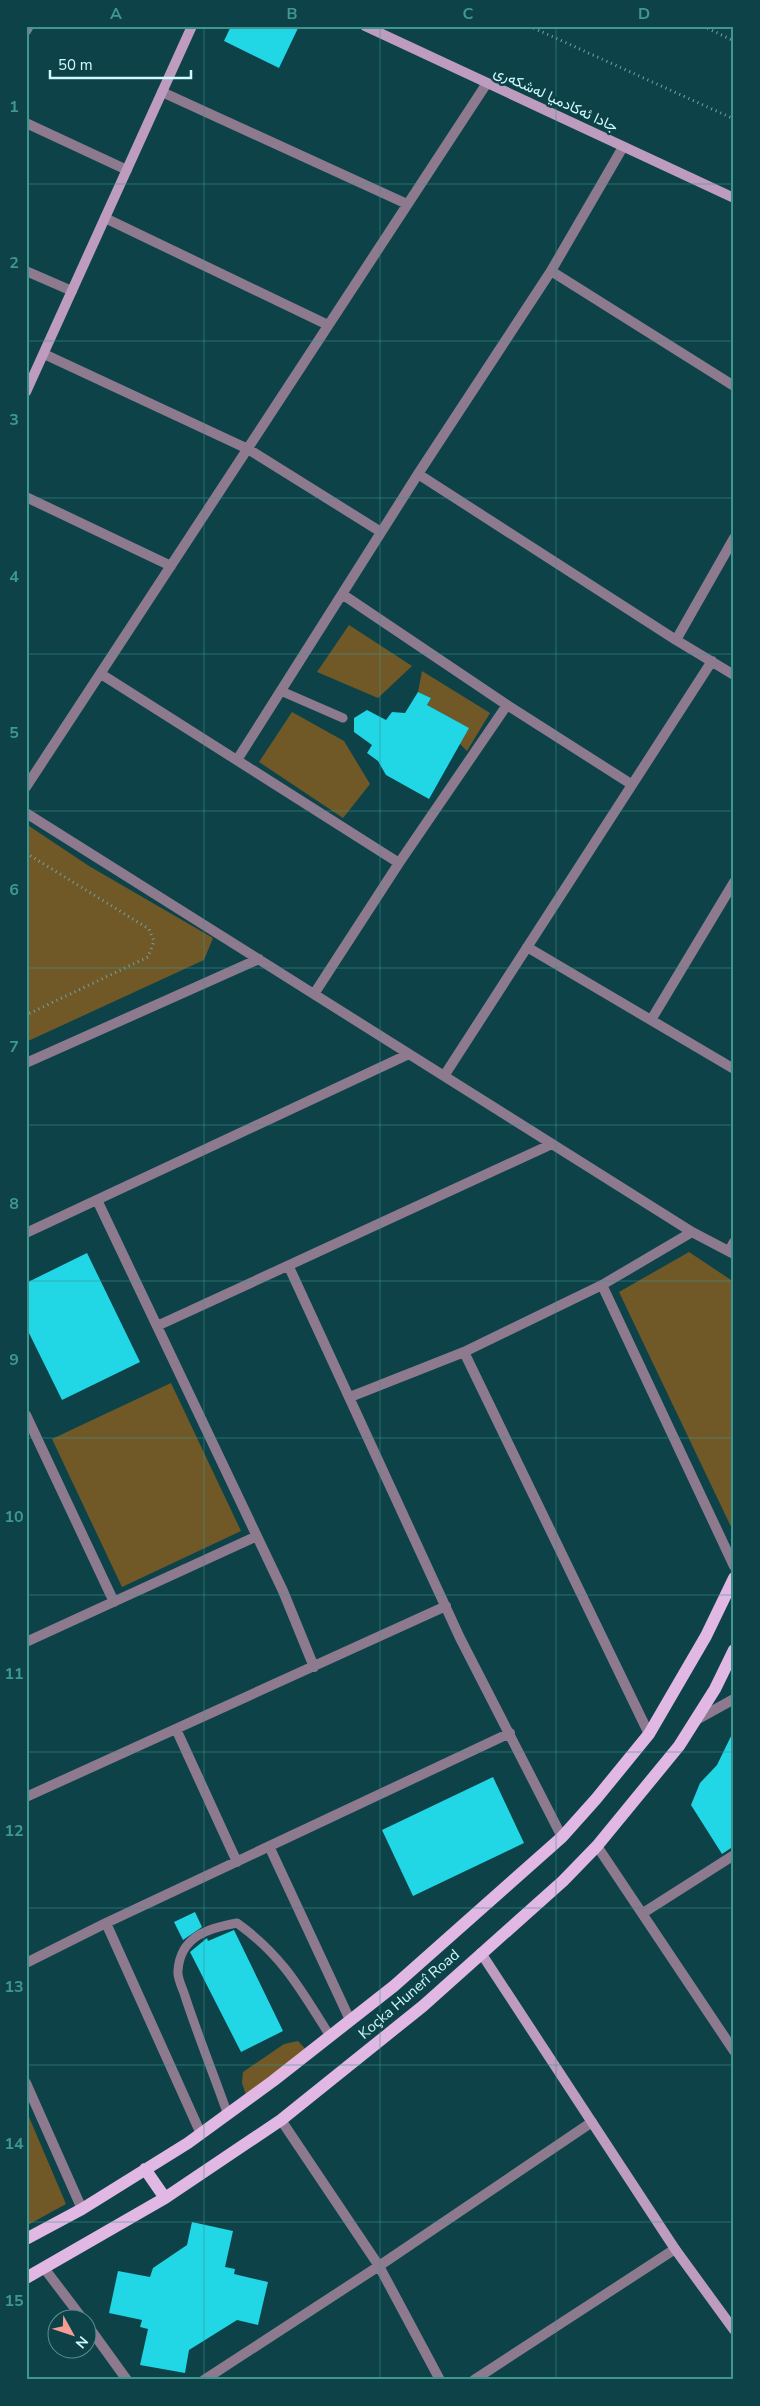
<svg xmlns="http://www.w3.org/2000/svg" width="760" height="2406" font-family="'Nunito Sans',Vazirmatn,sans-serif">
  <rect width="100%" height="100%" fill="#0d4248"/>
  <path fill="#705927" d="M 349,625 L 412,666 L 378,698 L 317,672 Z
    M 422,671 L 490,713 L 467,751 L 459,743 L 468,728 L 427,705 L 431,698 L 418,692 Z
    M 292,712 L 344,741 L 370,784 L 343,818 L 259,762 Z
    M 26,824 L 89,866 L 213,938 L 204,960 L 26,1042 Z
    M 689,1252 L 734,1282 L 734,1533 L 619,1292 Z
    M 171,1383 L 241,1531 L 122,1587 L 52,1439 Z
    M 298,2041 L 309,2053 L 246,2095 L 242,2083 L 243,2072 L 284,2044 Z
    M 26,2110 L 66,2204 L 26,2226 Z"/>
  <path fill="#21d6e5" d="M 231,26 L 299,26 L 279,68 L 224,41 Z
    M 418,692 L 431,698 L 427,705 L 469,728 L 429,799 L 386,775 L 378,761 L 367,753 L 372,745 L 354,732 L 354,718 L 367,710 L 386,720 L 392,712 L 405,713 Z
    M 87,1253 L 140,1362 L 62,1400 L 26,1327 L 26,1283 Z
    M 734,1730 L 734,1846 L 722,1854 L 691,1805 L 700,1783 L 717,1765 Z
    M 493,1777 L 524,1843 L 413,1896 L 382,1830 Z
    M 195,1912 L 202,1927 L 183,1940 L 174,1922 Z
    M 234,1930 L 283,2031 L 241,2052 L 190,1952 L 207,1938 L 208,1941 Z
    M 192,2222 L 233,2231 L 225,2267 L 235,2269 L 234,2274 L 268,2282 L 258,2325 L 237,2320 L 189,2350 L 185,2373 L 140,2365 L 148,2329 L 140,2327 L 142,2320 L 109,2313 L 118,2271 L 150,2277 L 153,2268 L 187,2245 Z"/>
  <g fill="none" stroke-linecap="round" stroke-linejoin="round">
    <path stroke="#73a2a8" stroke-width="3" stroke-dasharray="1 4" stroke-linecap="butt" d="M 529,26 L 734,119
      M 703,26 L 734,41
      M 26,853 L 149,929 L 154,941 L 148,957 L 26,1015"/>
    <path stroke="#8e7a8f" stroke-width="9" d="M 281,691 L 343,718
      M 228,2115 C 214,2075 198,2036 185,1996 C 183,1989 177,1978 178,1971 C 180,1936 209,1928 237,1923 C 283,1956 301,1990 330,2036"/>
    <path stroke="#8e7a8f" stroke-width="10" d="M 26,31 L 29,26
      M 162,92 L 407,204
      M 26,123 L 127,170
      M 105,218 L 328,325
      M 26,271 L 72,291
      M 551,271 L 734,386
      M 44,354 L 248,449 L 381,532
      M 418,474 L 676,640 L 734,675
      M 26,497 L 171,566
      M 342,594 L 507,705 L 631,784
      M 676,640 L 734,538
      M 101,674 L 399,863
      M 237,760 L 418,474 L 551,271 L 623,147
      M 26,787 L 487,83
      M 26,813 L 692,1232 L 734,1254
      M 527,947 L 734,1069
      M 314,994 L 399,863 L 507,705
      M 651,1020 L 734,882
      M 26,1063 L 259,959
      M 444,1076 L 712,661
      M 97,1200 L 283,1591 L 314,1667
      M 26,1233 L 409,1054
      M 729,1251 L 734,1242
      M 289,1267 L 460,1638 L 562,1837
      M 602,1285 L 734,1566
      M 157,1326 L 552,1144
      M 464,1352 L 649,1734
      M 350,1397 L 464,1352 L 602,1285 L 692,1232
      M 26,1415 L 114,1602
      M 26,1642 L 257,1536
      M 696,1720 L 734,1699
      M 176,1729 L 237,1862
      M 26,1797 L 446,1606
      M 269,1846 L 350,2020
      M 597,1846 L 734,2051
      M 643,1913 L 734,1855
      M 106,1923 L 201,2134
      M 26,1963 L 106,1923 L 510,1733
      M 26,2083 L 82,2209
      M 281,2120 L 379,2266 L 440,2380
      M 44,2268 L 82,2318
      M 88,2326 L 127,2380
      M 204,2380 L 379,2266 L 592,2122
      M 474,2380 L 675,2249"/>
    <path stroke="#bd9cbf" stroke-width="10" d="M 365,26 L 734,198
      M 26,392 L 192,26
      M 481,1953 L 675,2249 L 734,2330"/>
    <path stroke="#e1b7e3" stroke-width="12" d="M 145,2169 L 165,2198
      M 26,2239 L 82,2209 L 188,2143 L 273,2081 L 394,1986 L 562,1837 L 596,1799 L 649,1734 L 706,1636 L 734,1578
      M 26,2278 L 165,2198 L 281,2120 L 423,2006 L 563,1881 L 597,1846 L 679,1746 L 715,1689 L 734,1650"/>
  </g>
  <path fill="none" stroke="#3f9792" stroke-width="1" stroke-opacity="0.55" d="M 204,26 L 204,2380M 380,26 L 380,2380M 556,26 L 556,2380M 26,184 L 734,184M 26,341 L 734,341M 26,498 L 734,498M 26,654 L 734,654M 26,811 L 734,811M 26,968 L 734,968M 26,1125 L 734,1125M 26,1281 L 734,1281M 26,1438 L 734,1438M 26,1595 L 734,1595M 26,1752 L 734,1752M 26,1908 L 734,1908M 26,2065 L 734,2065M 26,2222 L 734,2222"/>
  <g text-anchor="middle" stroke-width="5" stroke-linejoin="round" paint-order="stroke">
    <g font-size="15" fill="#cef9fe" stroke="#0d4248">
      <text transform="translate(556 99) rotate(25)" y="5">جادا ئه‌كادميا له‌شكه‌رى</text>
      <text transform="translate(409 1994) rotate(-41)" y="5">Koçka Hunerî Road</text>
    </g>
  </g>
  <rect width="760" height="2406" fill="none" stroke="#0d4248" stroke-width="55"/>
  <g transform="translate(72 2334) rotate(130)"><circle r="24" fill="#0d4248" stroke="#5a8b91"/>
  <path d="M0-4L9 19L0 12L-9 19Z" fill="#f59c95"/>
  <text y="-8" font-size="14" font-weight="bold" text-anchor="middle" fill="#cef9fe">N</text>
  </g>
  <path d="M50 70v8h141v-8" fill="none" stroke="#cef9fe" stroke-width="2.5"/>
  <text x="58" y="70" font-size="15" fill="#cef9fe" stroke="#0d4248" stroke-width="4" paint-order="stroke">50 m</text>
  <rect x="28" y="28" width="704" height="2350" fill="none" stroke="#3f9792" stroke-width="2"/>
  <g font-size="16" text-anchor="middle" font-weight="bold" fill="#3f9792">
    <text x="116" y="19">A</text>
    <text x="292" y="19">B</text>
    <text x="468" y="19">C</text>
    <text x="644" y="19">D</text>
    <text x="14" y="112">1</text>
    <text x="14" y="268">2</text>
    <text x="14" y="425">3</text>
    <text x="14" y="582">4</text>
    <text x="14" y="738">5</text>
    <text x="14" y="895">6</text>
    <text x="14" y="1052">7</text>
    <text x="14" y="1209">8</text>
    <text x="14" y="1365">9</text>
    <text x="14" y="1522">10</text>
    <text x="14" y="1679">11</text>
    <text x="14" y="1836">12</text>
    <text x="14" y="1992">13</text>
    <text x="14" y="2149">14</text>
    <text x="14" y="2306">15</text>
  </g>
</svg>
